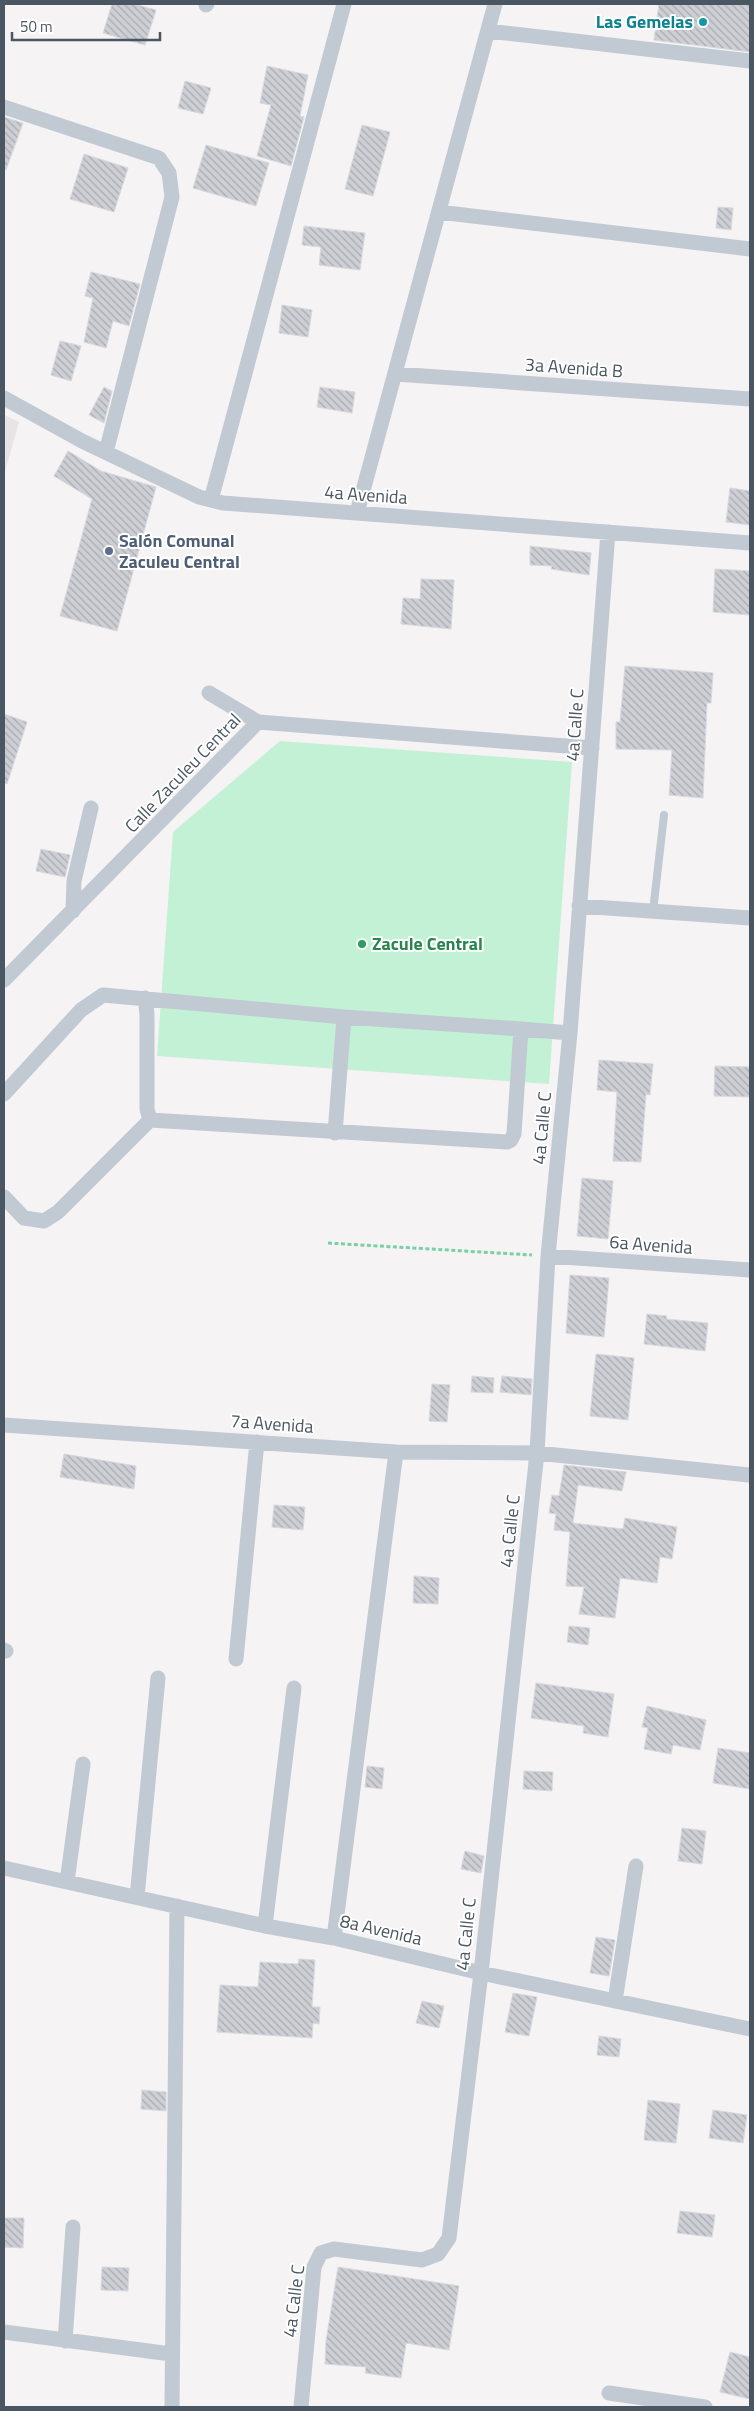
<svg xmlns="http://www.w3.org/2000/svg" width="754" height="2411" font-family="'Titillium Web',sans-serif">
  <defs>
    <pattern id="building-back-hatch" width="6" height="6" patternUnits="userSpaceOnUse" patternTransform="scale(1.25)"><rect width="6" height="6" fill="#cdcfd5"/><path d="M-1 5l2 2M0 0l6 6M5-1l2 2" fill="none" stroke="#a8abb0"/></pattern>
  </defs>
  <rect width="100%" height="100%" fill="#f5f3f3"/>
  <path fill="#e6e4e5" d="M 4,415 L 19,422 L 4,475 Z"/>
  <path fill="#c3f1d5" d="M 280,741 L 572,762 L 549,1084 L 157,1056 L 173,832 Z"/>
  <path fill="url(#building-back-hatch)" stroke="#d7d9de" d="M 112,4 L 134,4 L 156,10 L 145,45 L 103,33 Z
    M 659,4 L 750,4 L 750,52 L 654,40 Z
    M 267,66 L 308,75 L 300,116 L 304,117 L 291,166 L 257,156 L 271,105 L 260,103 Z
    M 185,81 L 211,88 L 203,114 L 178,108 Z
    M 4,117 L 23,123 L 6,170 L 4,169 Z
    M 362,125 L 390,132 L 373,196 L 345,189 Z
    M 206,145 L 269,163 L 256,206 L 193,188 Z
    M 84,154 L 128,168 L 114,212 L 70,199 Z
    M 718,207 L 733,208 L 731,230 L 716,228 Z
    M 304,226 L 365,233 L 360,270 L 319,265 L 321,247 L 302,245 Z
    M 91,272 L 140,284 L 129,326 L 113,321 L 106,348 L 84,342 L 93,298 L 85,296 Z
    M 282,305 L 312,310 L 308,337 L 279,333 Z
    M 60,341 L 81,346 L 71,381 L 51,375 Z
    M 104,387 L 112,391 L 104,423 L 89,415 Z
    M 320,387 L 355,392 L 352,413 L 317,407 Z
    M 68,451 L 101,471 L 156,487 L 117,631 L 60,616 L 92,499 L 54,476 Z
    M 730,488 L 750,491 L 750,525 L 726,522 Z
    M 530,546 L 591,553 L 589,575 L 551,569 L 552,566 L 530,565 Z
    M 715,569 L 750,571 L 750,615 L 713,612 Z
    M 421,579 L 454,580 L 451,629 L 401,624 L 403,598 L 420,599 Z
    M 625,666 L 713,673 L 711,703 L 707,703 L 703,798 L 669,795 L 672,750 L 616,749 L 616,722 L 620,722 Z
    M 4,714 L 27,722 L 7,784 L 4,783 Z
    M 41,849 L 70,855 L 65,877 L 36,871 Z
    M 599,1060 L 653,1064 L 650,1095 L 646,1094 L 641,1162 L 613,1161 L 617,1092 L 597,1090 Z
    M 715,1066 L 750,1067 L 750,1097 L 714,1096 Z
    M 582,1178 L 613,1181 L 608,1239 L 577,1236 Z
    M 570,1275 L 609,1278 L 604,1337 L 566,1333 Z
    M 647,1314 L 667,1316 L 666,1319 L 708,1323 L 705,1351 L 644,1344 Z
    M 596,1354 L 634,1358 L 628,1420 L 590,1416 Z
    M 472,1376 L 494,1378 L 493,1393 L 471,1392 Z
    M 502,1376 L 532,1379 L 531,1395 L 500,1392 Z
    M 432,1384 L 450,1385 L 447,1422 L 429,1421 Z
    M 64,1454 L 136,1466 L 134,1489 L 60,1477 Z
    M 564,1465 L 626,1472 L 622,1491 L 578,1485 L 573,1523 L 623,1529 L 625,1518 L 677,1527 L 672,1559 L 660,1557 L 657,1583 L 620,1578 L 615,1618 L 579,1614 L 584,1587 L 566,1586 L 570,1532 L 554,1530 L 556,1514 L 549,1513 L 552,1495 L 559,1496 Z
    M 274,1505 L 305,1507 L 303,1530 L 272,1527 Z
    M 414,1576 L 439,1578 L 438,1604 L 413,1603 Z
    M 569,1626 L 590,1628 L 588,1645 L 567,1642 Z
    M 536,1683 L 614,1694 L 608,1737 L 583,1733 L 584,1726 L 531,1718 Z
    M 647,1706 L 706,1720 L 700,1750 L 673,1745 L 671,1754 L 644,1749 L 648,1728 L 642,1727 Z
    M 718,1748 L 750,1753 L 750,1789 L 713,1783 Z
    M 367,1766 L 384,1768 L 382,1789 L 365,1787 Z
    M 524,1771 L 553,1772 L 552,1791 L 523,1789 Z
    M 682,1828 L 706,1831 L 702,1864 L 678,1861 Z
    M 465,1851 L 484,1856 L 481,1873 L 461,1869 Z
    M 596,1937 L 615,1940 L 609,1976 L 590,1973 Z
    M 299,1959 L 315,1960 L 312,2007 L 320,2007 L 319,2024 L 313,2023 L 312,2038 L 217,2032 L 220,1985 L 258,1987 L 260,1962 L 298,1964 Z
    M 513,1993 L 537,1997 L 529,2036 L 505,2032 Z
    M 422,2001 L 444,2006 L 439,2028 L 416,2023 Z
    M 599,2036 L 621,2039 L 619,2057 L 597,2055 Z
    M 142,2090 L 166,2092 L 166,2111 L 141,2109 Z
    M 648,2100 L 680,2104 L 676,2143 L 644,2140 Z
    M 713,2110 L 747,2115 L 743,2143 L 709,2138 Z
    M 680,2211 L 715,2215 L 712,2237 L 677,2233 Z
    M 4,2218 L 24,2218 L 23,2248 L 4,2247 Z
    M 102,2267 L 129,2268 L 128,2291 L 101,2290 Z
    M 338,2267 L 459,2286 L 449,2350 L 406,2343 L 401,2378 L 365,2373 L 366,2367 L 325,2364 L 326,2341 Z
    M 730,2352 L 750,2357 L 750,2399 L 720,2392 Z"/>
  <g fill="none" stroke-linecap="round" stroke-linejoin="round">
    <path stroke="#7ad0a6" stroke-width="3" stroke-dasharray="4 2.5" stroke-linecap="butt" d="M 328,1243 L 532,1255"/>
    <path stroke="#c1cad2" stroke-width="8" d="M 653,911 L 664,815"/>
    <path stroke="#c1cad2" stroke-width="15" d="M 206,5 L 207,4
      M 488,31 L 750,61
      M 4,107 L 159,158 L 169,173 L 172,197 L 106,452
      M 439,212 L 750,249
      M 395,374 L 750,399
      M 4,398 L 82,441 L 199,497 L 223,503 L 750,543
      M 211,500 L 344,4
      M 357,513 L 495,4
      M 209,693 L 258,722
      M 579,906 L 750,918
      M 73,911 L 74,881 L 91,808
      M 4,980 L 258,722 L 592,748
      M 145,998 L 147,1014 L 147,1109 L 150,1120
      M 521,1029 L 570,1033
      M 4,1094 L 81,1010 L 103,995 L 344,1017 L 521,1029 L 514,1134 L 511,1140 L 507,1142 L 150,1120 L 58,1212 L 44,1221 L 24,1218 L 4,1197
      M 335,1133 L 344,1017
      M 548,1256 L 750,1270
      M 4,1425 L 396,1452 L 537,1453 L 749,1475
      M 4,1650 L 6,1651
      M 236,1659 L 257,1442
      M 4,1868 L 265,1926 L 334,1938 L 481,1973 L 750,2029
      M 67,1882 L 83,1764
      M 137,1897 L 158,1678
      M 265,1926 L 294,1688
      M 334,1938 L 396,1452
      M 615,2001 L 636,1866
      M 4,2332 L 171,2354
      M 65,2341 L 73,2227
      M 609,2393 L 705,2407
      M 172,2407 L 177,1906
      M 301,2407 L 314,2267 L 321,2253 L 334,2249 L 422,2260 L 438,2254 L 449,2238 L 481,1973 L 537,1453 L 548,1256 L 570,1033 L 608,532"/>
  </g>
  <circle fill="#0f9aa8" stroke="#fff" stroke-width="2" cx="703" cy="22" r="5"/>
  <circle fill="#5c6f8a" stroke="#fff" stroke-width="2" cx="109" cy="551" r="5"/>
  <circle fill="#2e9e5b" stroke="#fff" stroke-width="2" cx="362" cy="944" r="5"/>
  <g text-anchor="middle" stroke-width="4" stroke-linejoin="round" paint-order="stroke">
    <g font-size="18" font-weight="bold" fill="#0d838f" stroke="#fff" text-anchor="end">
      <text x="693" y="28">Las Gemelas</text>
    </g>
    <g font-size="18" fill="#4a5661" stroke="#fff">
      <text transform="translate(574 368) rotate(4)" y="6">3a Avenida B</text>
      <text transform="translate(366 495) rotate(4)" y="6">4a Avenida</text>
      <text transform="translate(575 725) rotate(-86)" y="6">4a Calle C</text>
      <text transform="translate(183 773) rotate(-46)" y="6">Calle Zaculeu Central</text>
      <text transform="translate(542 1128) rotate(-85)" y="6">4a Calle C</text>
      <text transform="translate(651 1245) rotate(4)" y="6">6a Avenida</text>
      <text transform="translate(272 1424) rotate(4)" y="6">7a Avenida</text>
      <text transform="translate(510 1531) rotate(-84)" y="6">4a Calle C</text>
      <text transform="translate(381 1930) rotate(13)" y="6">8a Avenida</text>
      <text transform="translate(466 1934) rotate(-84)" y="6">4a Calle C</text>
      <text transform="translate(294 2301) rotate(-83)" y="6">4a Calle C</text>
    </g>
    <g font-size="18" font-weight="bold" fill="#4e5e75" stroke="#fff" text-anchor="start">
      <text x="119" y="547">Salón Comunal<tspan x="119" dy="21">Zaculeu Central</tspan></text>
    </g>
    <g font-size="18" font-weight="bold" fill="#27864d" stroke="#fff" text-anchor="start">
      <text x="372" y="950">Zacule Central</text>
    </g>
  </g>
  <rect width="754" height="2411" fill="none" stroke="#4a5661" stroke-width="10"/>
  <path d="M12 32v8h148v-8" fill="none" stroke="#4a5661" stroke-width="2.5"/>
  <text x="20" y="32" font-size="15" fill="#4a5661" stroke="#ffffff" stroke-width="4" paint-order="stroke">50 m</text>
</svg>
